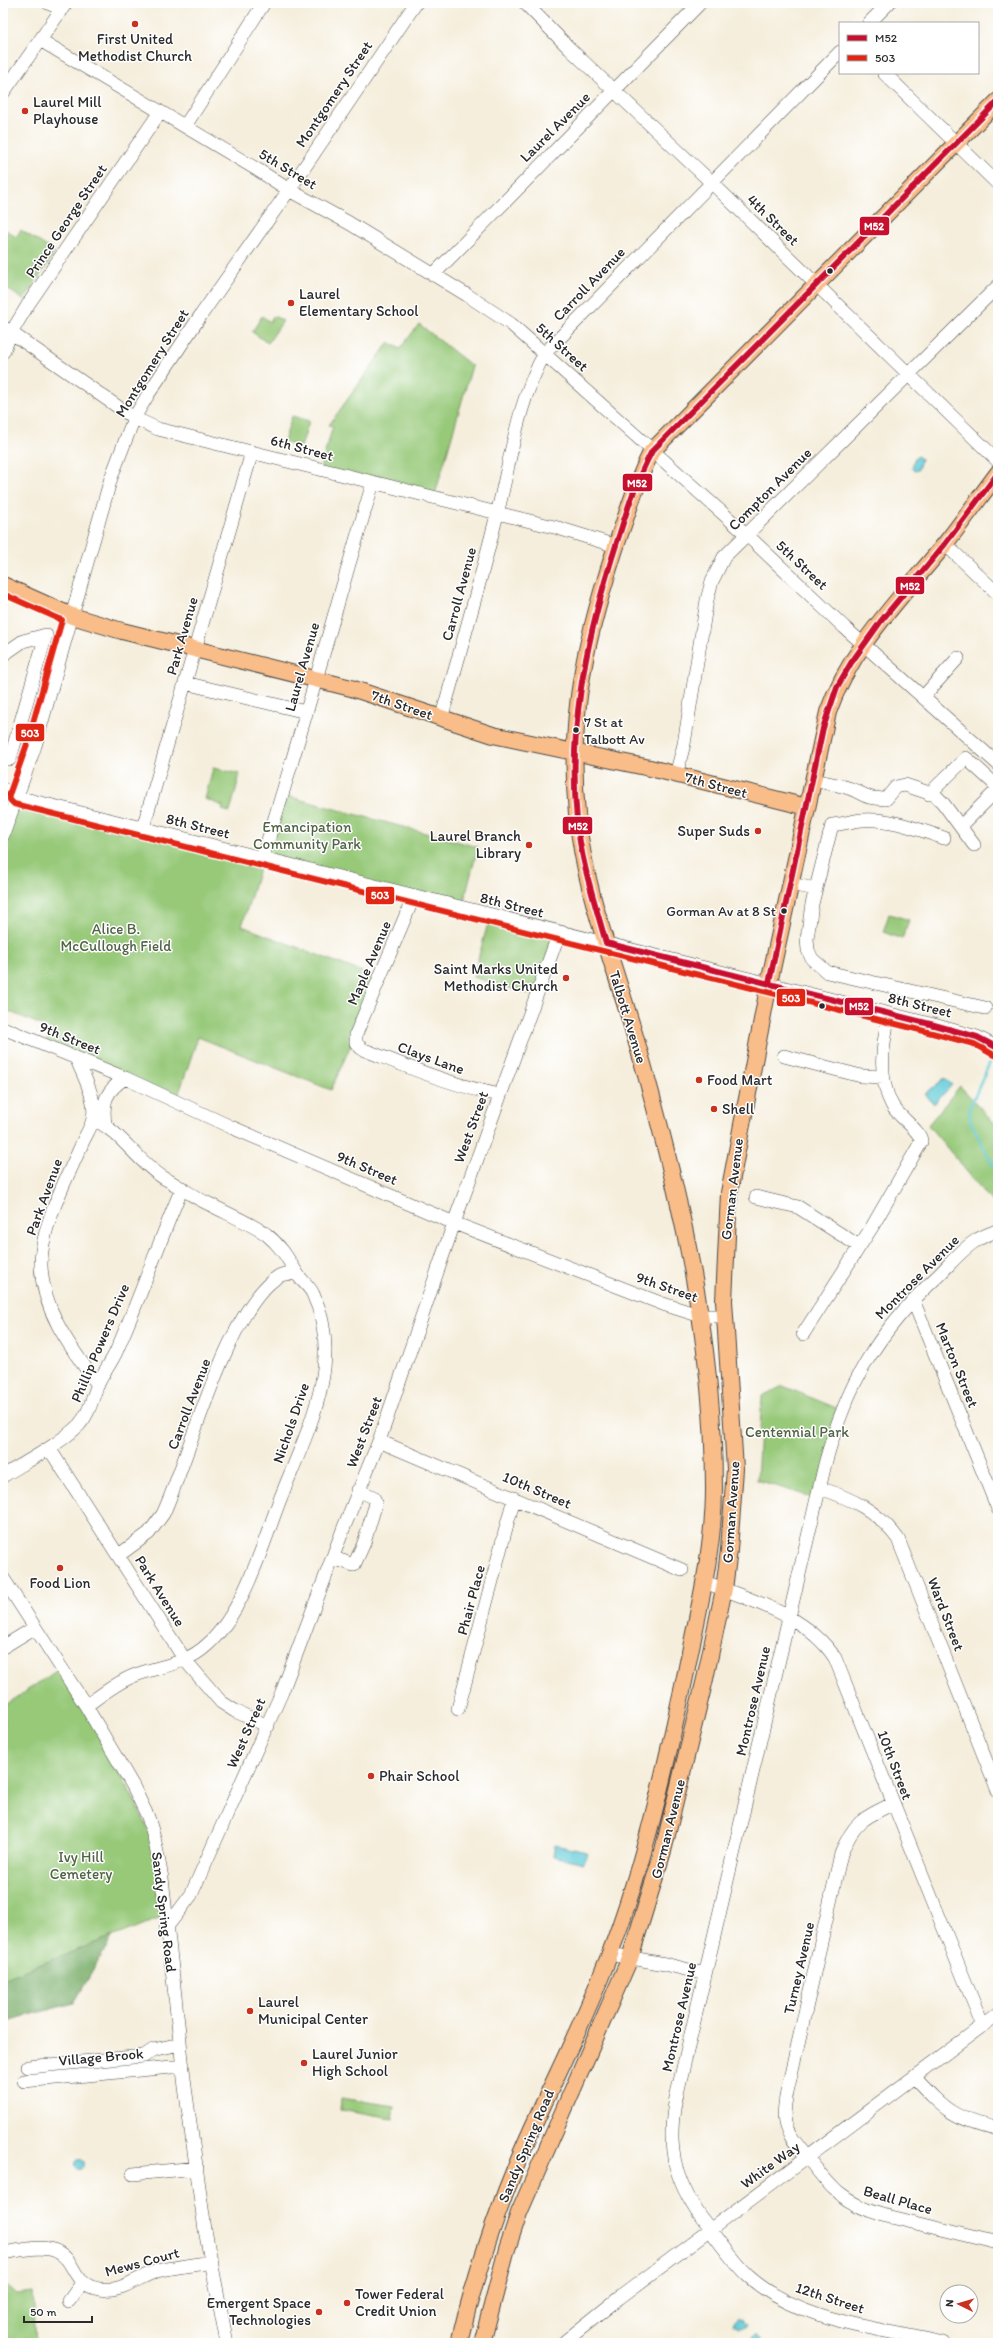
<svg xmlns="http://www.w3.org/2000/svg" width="1001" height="2346" font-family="Itim,sans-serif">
  <rect width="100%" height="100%" fill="#fff"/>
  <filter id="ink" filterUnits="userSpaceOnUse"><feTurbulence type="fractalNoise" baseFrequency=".025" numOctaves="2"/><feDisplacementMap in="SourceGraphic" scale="8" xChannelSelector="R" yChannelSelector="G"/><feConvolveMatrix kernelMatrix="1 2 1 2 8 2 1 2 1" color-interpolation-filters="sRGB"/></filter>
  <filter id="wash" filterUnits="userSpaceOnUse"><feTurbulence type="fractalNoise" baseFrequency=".012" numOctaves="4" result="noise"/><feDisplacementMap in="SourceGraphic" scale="16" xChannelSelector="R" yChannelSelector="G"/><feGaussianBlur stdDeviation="0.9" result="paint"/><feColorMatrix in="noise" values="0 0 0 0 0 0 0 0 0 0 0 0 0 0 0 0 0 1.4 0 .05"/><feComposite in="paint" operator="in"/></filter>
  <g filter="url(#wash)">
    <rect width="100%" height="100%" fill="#f5eedc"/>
    <path fill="#97c979" stroke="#617a52" d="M 3,228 L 16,237 L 21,230 L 55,252 L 24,300 L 3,286 Z
      M 262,316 L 270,322 L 274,316 L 283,321 L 268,343 L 252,332 Z
      M 419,324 L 472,366 L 434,498 L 320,469 L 333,426 L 329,425 L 389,342 L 400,349 Z
      M 292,416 L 309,421 L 301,447 L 284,442 Z
      M 213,768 L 240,774 L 230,812 L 222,810 L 223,806 L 205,799 Z
      M 283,795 L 478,847 L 462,909 L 262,859 L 242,926 L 380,979 L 331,1090 L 198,1037 L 176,1102 L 45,1046 L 51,1029 L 3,1009 L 3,832 L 17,797 L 262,859 Z
      M 889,914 L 909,920 L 902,939 L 883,932 Z
      M 490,916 L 559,933 L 536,996 L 473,977 Z
      M 960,1086 L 998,1127 L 998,1209 L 928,1125 Z
      M 783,1386 L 841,1410 L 817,1499 L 757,1480 L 762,1396 Z
      M 61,1668 L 99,1728 L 155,1843 L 166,1916 L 3,1979 L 3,1706 Z
      M 341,2098 L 395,2106 L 393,2119 L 340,2110 Z
      M 3,2283 L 16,2294 L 33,2292 L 36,2343 L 3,2343 Z"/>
    <path fill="#79ad69" stroke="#526c4a" d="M 113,1936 L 74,2003 L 3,2022 L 3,1979 Z"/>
    <path fill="#5ecad7" stroke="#447a81" d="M 918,456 L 921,459 L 918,470 L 914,471 L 912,468 L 914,459 Z
      M 945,1078 L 952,1085 L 934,1104 L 925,1094 Z
      M 555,1845 L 587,1852 L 584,1863 L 553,1856 Z
      M75.5 2164a4.5 4.5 0 1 1 9 0a4.5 4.5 0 1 1-9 0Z
      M 737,2317 L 746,2325 L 745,2327 L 740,2328 L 732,2324 Z
      M 755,2335 L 762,2340 L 760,2343 L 749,2343 Z"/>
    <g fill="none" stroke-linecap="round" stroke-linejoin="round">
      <path stroke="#5ecad7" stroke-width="2.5" d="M 995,1051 L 970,1107 L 970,1120 L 998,1176"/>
    </g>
  </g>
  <g filter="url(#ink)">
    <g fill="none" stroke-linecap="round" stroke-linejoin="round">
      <defs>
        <path id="minor" d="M 48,3 L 62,9
          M 525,3 L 570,49 L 711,182 L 998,461
          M 869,23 L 889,3
          M 40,40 L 258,170 L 289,190 L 349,223 L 467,295 L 511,324 L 747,535 L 844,627 L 998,764
          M 884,73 L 998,184
          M 3,93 L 66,3
          M 185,126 L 264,3
          M 433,275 L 700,3
          M 3,327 L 134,418 L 158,429 L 558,528 L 616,546
          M 3,352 L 11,333 L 29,303 L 160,112
          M 945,544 L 998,594
          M 3,655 L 23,641 L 46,635 L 10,759 L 3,756
          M 185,683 L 306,712
          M 924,696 L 958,658
          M 441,719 C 461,649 481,580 498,510 C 511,458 518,400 545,353 L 840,52
          M 676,775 L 684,744 L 707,600 L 712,581 L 724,557 L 998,286
          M 812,780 C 826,783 844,785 856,791 C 869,798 870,798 886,799 L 896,787 L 905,785 L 935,795 L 943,803 L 974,845
          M 3,789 L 17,797 L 934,1025 L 977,1037 L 998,1048
          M 929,794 L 966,758 L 998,787
          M 961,826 L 998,789
          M 143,828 L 252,452
          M 3,835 L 35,746 L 111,478 L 134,418 L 149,393 L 201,315 L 289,190 L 416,3
          M 944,838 C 917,829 890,818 862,820 C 852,821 842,824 832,825 L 812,904 L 807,939 L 808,950 L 812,959 L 827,972 L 985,1008
          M 262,859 C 302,735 335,608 373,483
          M 790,884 L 816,889
          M 414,896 L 356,1034 L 356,1043 L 362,1049 C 409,1067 450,1085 500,1095
          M 3,1028 L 125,1078 L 231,1127 L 454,1223 L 663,1304 L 701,1316 L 724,1316
          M 784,1056 L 861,1076 L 884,1077
          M 77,1060 C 84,1077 97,1100 93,1118 C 92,1127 84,1137 81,1146 C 66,1180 40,1228 41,1266 C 43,1313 72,1349 98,1385
          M 105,1124 C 102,1101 106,1091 125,1078
          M 756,1197 L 798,1207 L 859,1246
          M 913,1300 L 998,1509
          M 803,1334 L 872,1227 L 921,1142 C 922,1131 898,1117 892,1105 C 877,1077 883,1043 889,1014
          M 379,1441 L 682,1570
          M 49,1448 L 185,1660 L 221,1702 L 235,1711 L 268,1726
          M 3,1476 C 29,1460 57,1446 79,1425 C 90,1413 92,1398 98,1384 C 103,1373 111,1363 116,1352 C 140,1298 159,1242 182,1188
          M 820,1488 C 852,1499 877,1510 898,1539 L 998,1791
          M 119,1555 L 149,1533 L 163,1514 C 190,1456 227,1308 279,1276 C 284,1273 290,1273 296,1274
          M 333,1558 L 354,1565 L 364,1543 L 376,1503 L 373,1497 L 358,1490
          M 3,1578 L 86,1706 L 133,1786 L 148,1817 L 154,1837 L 162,1878 L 185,2087 L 205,2230 L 227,2343
          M 705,1582 C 750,1600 807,1615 835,1658 L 983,2026
          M 3,1647 L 34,1628
          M 86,1706 C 101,1695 116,1683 133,1676 C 160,1665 184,1666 207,1645 C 243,1613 262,1547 279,1502 C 304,1437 346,1364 313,1294 C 309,1285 300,1280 296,1272 C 287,1257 280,1245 266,1234 C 248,1222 228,1214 209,1204 C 193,1197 179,1186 164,1178 C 136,1161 122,1132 93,1119
          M 458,1709 L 514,1498
          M 892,1804 C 863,1818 853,1823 841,1854 L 787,2092 C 785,2102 783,2113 785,2123 C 788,2136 799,2147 807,2157 C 832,2189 842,2203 883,2215 L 998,2243
          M 166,1928 L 191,1895 L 282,1692 L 344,1527 L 379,1441 L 454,1223 L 559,933
          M 610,1954 L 665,1964 L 705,1974
          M 28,2067 L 144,2056 L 153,2050 L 180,2044
          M 914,2077 C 945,2110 952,2118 998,2129
          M 24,2081 L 182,2066
          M 133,2174 L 197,2168
          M 3,2253 C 18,2251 44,2244 58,2252 C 77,2262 71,2284 99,2289 C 121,2293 138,2277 157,2271 C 175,2267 194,2265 212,2262
          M 69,2301 L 82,2283
          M 563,2343 L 619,2298 L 998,2014
          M 943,2343 C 880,2328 799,2322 748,2276 C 733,2262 721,2244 708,2227 C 676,2185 665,2150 676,2098 L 825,1464 C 847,1383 877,1332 939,1275 C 950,1264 963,1248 977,1240 C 983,1236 990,1234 996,1231"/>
        <path id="major" d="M 3,585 L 72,616 L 122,631 L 351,688 L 493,735 L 650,768 L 807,807
          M 459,2343 C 474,2279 495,2216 520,2156 C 546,2095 577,2037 601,1976 C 641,1879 664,1775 686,1672 C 698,1611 714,1551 714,1488 C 714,1333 677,1181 634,1033 C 613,961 584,889 577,814 C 567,711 588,630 620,534 C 630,506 638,477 652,451 L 998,101
          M 482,2343 L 507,2249 L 519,2213 L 630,1958 L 663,1851 L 705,1679 L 724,1589 L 729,1550 L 735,1469 L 724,1301 L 729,1193 L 769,983 L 828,712 C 851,646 902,597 945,544 C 963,521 980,497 998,473"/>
      </defs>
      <use href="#minor" stroke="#494846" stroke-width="14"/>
      <use href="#major" stroke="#494846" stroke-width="18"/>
      <use href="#minor" stroke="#fff" stroke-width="13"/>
      <use href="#major" stroke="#f9bd89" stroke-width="16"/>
      <defs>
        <path id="bus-1" d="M 998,101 L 652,451 C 633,486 623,524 611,561 C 585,646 568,731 577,820 C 581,862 595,903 606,943 L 934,1025 L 977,1037 L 998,1048
          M 769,983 L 823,728 L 837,687 L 851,663 L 881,621 L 945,544 L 998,473"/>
        <path id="bus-2" d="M 3,594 L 62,620 L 27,744 L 9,795 L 10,800 L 14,804 L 932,1033 L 974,1044 L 994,1055"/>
      </defs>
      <use href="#bus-1" stroke="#fff" stroke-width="9"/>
      <use href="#bus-2" stroke="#fff" stroke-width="9"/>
      <use href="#bus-1" stroke="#c8102e" stroke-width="6"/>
      <use href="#bus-2" stroke="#e22614" stroke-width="6"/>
    </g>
  </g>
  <g fill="#c8321e" stroke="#fff" stroke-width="1.5">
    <circle cx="135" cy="24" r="4"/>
    <circle cx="25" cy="111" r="4"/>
    <circle cx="291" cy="303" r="4"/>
    <circle cx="758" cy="831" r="4"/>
    <circle cx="529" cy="845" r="4"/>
    <circle cx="566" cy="978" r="4"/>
    <circle cx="699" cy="1080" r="4"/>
    <circle cx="714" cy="1109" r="4"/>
    <circle cx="60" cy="1568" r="4"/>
    <circle cx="371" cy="1776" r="4"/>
    <circle cx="250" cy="2011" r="4"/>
    <circle cx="304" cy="2063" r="4"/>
    <circle cx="347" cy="2303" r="4"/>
    <circle cx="319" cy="2312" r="4"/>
  </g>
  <g fill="#2b2b2b" stroke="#fff" stroke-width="1.5">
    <circle cx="830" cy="271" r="3.5"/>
    <circle cx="576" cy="730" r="3.5"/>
    <circle cx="784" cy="911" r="3.5"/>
    <circle cx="822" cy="1006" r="3.5"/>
  </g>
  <g text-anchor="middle" stroke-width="3" stroke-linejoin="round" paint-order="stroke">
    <g font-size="14" fill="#2b2b2b" stroke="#fff" text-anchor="start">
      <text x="584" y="727">7 St at<tspan x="584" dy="17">Talbott Av</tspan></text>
      <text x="776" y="916" text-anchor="end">Gorman Av at 8 St</text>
    </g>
    <g font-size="15" fill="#2b2b2b" stroke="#fff" text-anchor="start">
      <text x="135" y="44" text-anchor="middle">First United<tspan x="135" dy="17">Methodist Church</tspan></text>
      <text x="33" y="107">Laurel Mill<tspan x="33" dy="17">Playhouse</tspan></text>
      <text x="299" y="299">Laurel<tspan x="299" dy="17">Elementary School</tspan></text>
      <text x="750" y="836" text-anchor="end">Super Suds</text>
      <text x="521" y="841" text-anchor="end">Laurel Branch<tspan x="521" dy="17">Library</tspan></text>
      <text x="558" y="974" text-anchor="end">Saint Marks United<tspan x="558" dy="17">Methodist Church</tspan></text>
      <text x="707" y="1085">Food Mart</text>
      <text x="722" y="1114">Shell</text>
      <text x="60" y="1588" text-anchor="middle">Food Lion</text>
      <text x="379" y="1781">Phair School</text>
      <text x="258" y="2007">Laurel<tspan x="258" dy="17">Municipal Center</tspan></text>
      <text x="312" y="2059">Laurel Junior<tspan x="312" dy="17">High School</tspan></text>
      <text x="355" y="2299">Tower Federal<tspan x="355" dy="17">Credit Union</tspan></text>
      <text x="311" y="2308" text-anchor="end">Emergent Space<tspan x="311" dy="17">Technologies</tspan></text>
    </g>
    <g font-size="15" fill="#2b2b2b" stroke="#fff">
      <text transform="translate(334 94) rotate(-56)" y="5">Montgomery Street</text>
      <text transform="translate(555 127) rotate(-45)" y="5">Laurel Avenue</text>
      <text transform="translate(288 169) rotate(31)" y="5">5th Street</text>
      <text transform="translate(773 220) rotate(44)" y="5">4th Street</text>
      <text transform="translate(66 221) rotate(-56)" y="5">Prince George Street</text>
      <text transform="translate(589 284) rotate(-46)" y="5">Carroll Avenue</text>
      <text transform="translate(562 347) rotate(42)" y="5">5th Street</text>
      <text transform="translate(152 363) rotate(-58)" y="5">Montgomery Street</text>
      <text transform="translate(302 448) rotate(15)" y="5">6th Street</text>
      <text transform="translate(770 489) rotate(-45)" y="5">Compton Avenue</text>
      <text transform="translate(802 565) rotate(43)" y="5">5th Street</text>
      <text transform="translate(459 594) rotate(-75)" y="5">Carroll Avenue</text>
      <text transform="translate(182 636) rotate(-74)" y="5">Park Avenue</text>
      <text transform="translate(302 667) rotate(-74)" y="5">Laurel Avenue</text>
      <text transform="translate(402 705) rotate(19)" y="5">7th Street</text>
      <text transform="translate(716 785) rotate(15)" y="5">7th Street</text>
      <text transform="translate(198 826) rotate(14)" y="5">8th Street</text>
      <text transform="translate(512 905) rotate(14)" y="5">8th Street</text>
      <text transform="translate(369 963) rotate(-67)" y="5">Maple Avenue</text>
      <text transform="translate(920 1005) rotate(14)" y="5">8th Street</text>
      <text transform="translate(628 1017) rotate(73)" y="5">Talbott Avenue</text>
      <text transform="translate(70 1038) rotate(22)" y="5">9th Street</text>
      <text transform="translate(431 1058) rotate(20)" y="5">Clays Lane</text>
      <text transform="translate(471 1127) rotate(-70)" y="5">West Street</text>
      <text transform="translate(367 1168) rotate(23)" y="5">9th Street</text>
      <text transform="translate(732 1189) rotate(-83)" y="5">Gorman Avenue</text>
      <text transform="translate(44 1197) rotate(-70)" y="5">Park Avenue</text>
      <text transform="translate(917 1277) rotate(-45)" y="5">Montrose Avenue</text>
      <text transform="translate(667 1287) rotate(19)" y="5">9th Street</text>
      <text transform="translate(100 1343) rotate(-67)" y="5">Phillip Powers Drive</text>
      <text transform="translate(957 1365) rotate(68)" y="5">Marton Street</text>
      <text transform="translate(189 1404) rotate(-69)" y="5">Carroll Avenue</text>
      <text transform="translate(291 1423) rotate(-71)" y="5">Nichols Drive</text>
      <text transform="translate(364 1432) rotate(-69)" y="5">West Street</text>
      <text transform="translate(537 1490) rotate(23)" y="5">10th Street</text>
      <text transform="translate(731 1512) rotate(-86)" y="5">Gorman Avenue</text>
      <text transform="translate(160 1591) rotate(58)" y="5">Park Avenue</text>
      <text transform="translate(471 1600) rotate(-75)" y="5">Phair Place</text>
      <text transform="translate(946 1614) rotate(69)" y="5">Ward Street</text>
      <text transform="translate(753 1701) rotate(-77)" y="5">Montrose Avenue</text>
      <text transform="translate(246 1733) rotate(-66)" y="5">West Street</text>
      <text transform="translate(895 1765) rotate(69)" y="5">10th Street</text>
      <text transform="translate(668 1829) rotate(-76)" y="5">Gorman Avenue</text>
      <text transform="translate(164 1912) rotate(83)" y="5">Sandy Spring Road</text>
      <text transform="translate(799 1968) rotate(-77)" y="5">Turney Avenue</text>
      <text transform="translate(679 2017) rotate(-77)" y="5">Montrose Avenue</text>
      <text transform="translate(101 2057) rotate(-5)" y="5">Village Brook</text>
      <text transform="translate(526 2146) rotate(-67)" y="5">Sandy Spring Road</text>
      <text transform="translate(770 2165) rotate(-36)" y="5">White Way</text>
      <text transform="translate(898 2200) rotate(16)" y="5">Beall Place</text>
      <text transform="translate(142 2262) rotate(-15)" y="5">Mews Court</text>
      <text transform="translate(830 2298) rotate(18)" y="5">12th Street</text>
    </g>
    <g font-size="15" fill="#516246" stroke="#fff">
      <text x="307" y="832">Emancipation<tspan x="307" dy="17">Community Park</tspan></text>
      <text x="116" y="934">Alice B.<tspan x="116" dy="17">McCullough Field</tspan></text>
      <text x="797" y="1437">Centennial Park</text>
      <text x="81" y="1862">Ivy Hill<tspan x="81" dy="17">Cemetery</tspan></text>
    </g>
  </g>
  <g stroke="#fff" stroke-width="1.5">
    <rect x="859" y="216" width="31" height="20" rx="4" fill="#c8102e"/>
    <rect x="622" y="473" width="31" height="19" rx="4" fill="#c8102e"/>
    <rect x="895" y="576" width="30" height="19" rx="4" fill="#c8102e"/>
    <rect x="15" y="723" width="30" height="19" rx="4" fill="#e22614"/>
    <rect x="562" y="816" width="31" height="19" rx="4" fill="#c8102e"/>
    <rect x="365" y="886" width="30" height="19" rx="4" fill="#e22614"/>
    <rect x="776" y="988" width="30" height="19" rx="4" fill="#e22614"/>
    <rect x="844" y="997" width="30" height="19" rx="4" fill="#c8102e"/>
  </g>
  <g font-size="11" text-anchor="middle" font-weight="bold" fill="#fff">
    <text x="874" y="230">M52</text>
    <text x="637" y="487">M52</text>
    <text x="910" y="590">M52</text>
    <text x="30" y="737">503</text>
    <text x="578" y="830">M52</text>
    <text x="380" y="899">503</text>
    <text x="791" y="1002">503</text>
    <text x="859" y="1010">M52</text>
  </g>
  <rect width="1001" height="2346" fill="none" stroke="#fff" stroke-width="16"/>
  <rect x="839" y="22" width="140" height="52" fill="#ffffff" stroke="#aaaaaa"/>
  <rect x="847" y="35" width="20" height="6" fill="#c8102e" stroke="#aaaaaa"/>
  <text x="875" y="42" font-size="12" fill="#2b2b2b">M52</text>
  <rect x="847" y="55" width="20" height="6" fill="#e22614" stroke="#aaaaaa"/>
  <text x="875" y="62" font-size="12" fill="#2b2b2b">503</text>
  <g transform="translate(959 2304) rotate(275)"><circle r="19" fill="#ffffff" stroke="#aaaaaa"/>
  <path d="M0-3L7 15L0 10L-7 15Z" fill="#c8321e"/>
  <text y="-6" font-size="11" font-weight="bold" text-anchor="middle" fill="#2b2b2b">N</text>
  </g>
  <path d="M24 2316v6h68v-6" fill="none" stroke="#2b2b2b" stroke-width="2"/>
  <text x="30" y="2316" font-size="12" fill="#2b2b2b" stroke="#ffffff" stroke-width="3" paint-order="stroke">50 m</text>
</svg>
